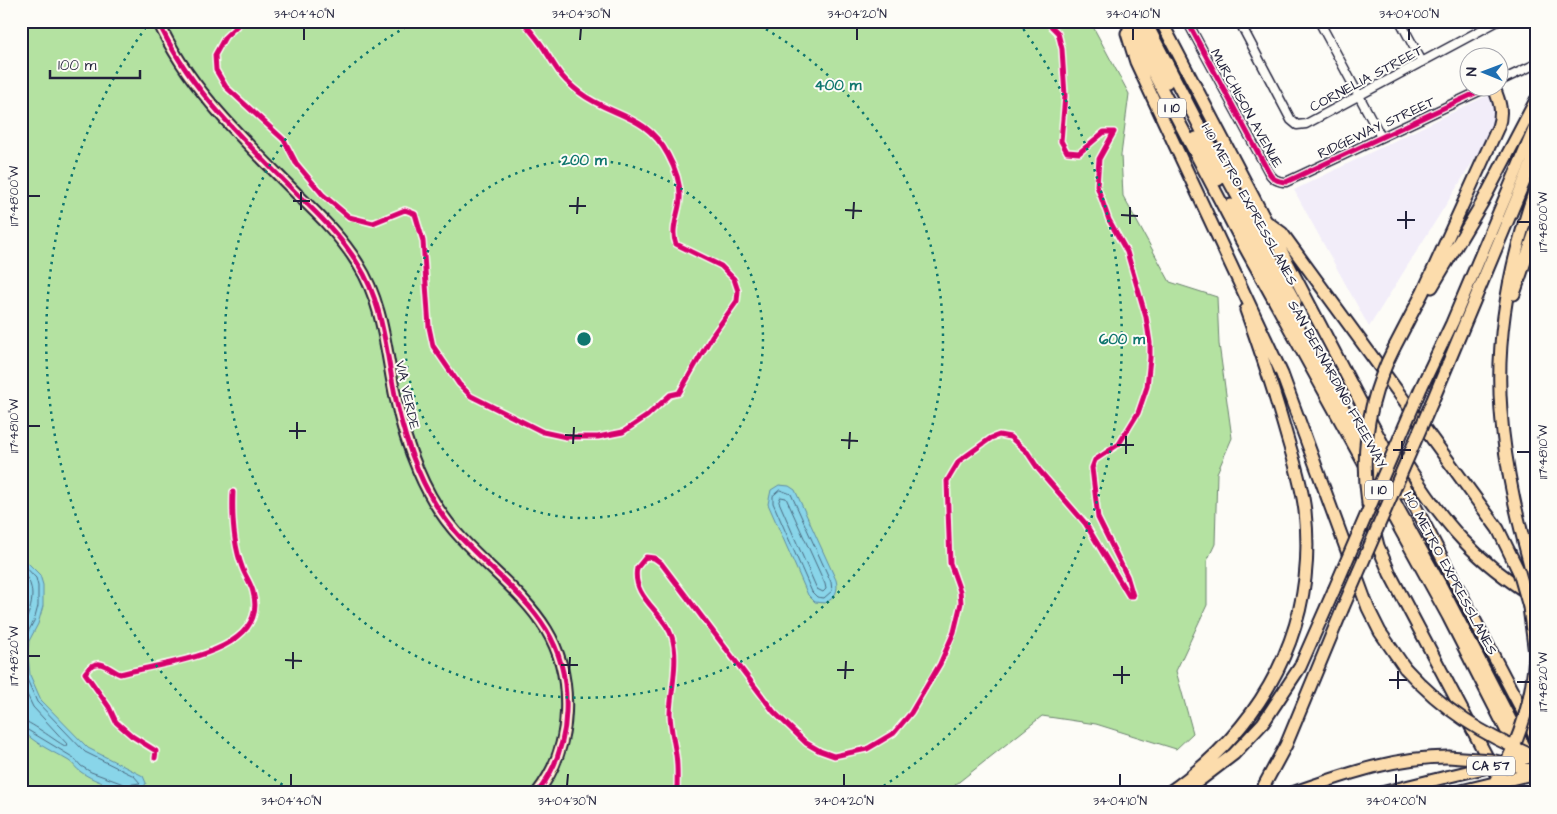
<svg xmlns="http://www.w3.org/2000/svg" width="1557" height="814" font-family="'Architects Daughter',sans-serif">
  <rect width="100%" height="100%" fill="#fdfcf7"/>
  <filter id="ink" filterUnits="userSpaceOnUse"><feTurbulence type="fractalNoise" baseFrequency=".02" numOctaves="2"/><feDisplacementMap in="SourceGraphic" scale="10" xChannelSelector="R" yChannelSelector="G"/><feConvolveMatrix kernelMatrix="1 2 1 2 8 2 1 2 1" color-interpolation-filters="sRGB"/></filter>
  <g filter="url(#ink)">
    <path fill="#f2edf9" d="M 1490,94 L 1498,115 L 1484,144 L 1369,327 L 1294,190 Z"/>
    <path fill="#b4e2a1" stroke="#6b826e" d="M 21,21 L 1090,21 L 1129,94 L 1121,155 L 1123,196 L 1170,282 L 1217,297 L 1219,344 L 1232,438 L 1217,473 L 1215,544 L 1207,561 L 1207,605 L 1176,671 L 1193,733 L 1176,749 L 1096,724 L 1042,716 L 955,785 L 954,793 L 21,793 Z"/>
    <path fill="#89d5e9" stroke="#608da3" d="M 779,485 L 789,486 L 795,490 L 836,580 C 839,591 835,598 825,603 L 815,602 L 808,595 L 768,504 L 771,490 Z
      M 21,556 L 40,575 L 43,585 L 43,606 L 38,624 L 29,641 L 28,655 L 30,675 L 41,700 L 88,748 L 143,776 L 146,783 L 143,789 C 126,793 95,782 81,772 C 76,769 74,764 69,761 C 52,751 35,744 21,729 Z"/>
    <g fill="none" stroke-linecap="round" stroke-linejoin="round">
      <path stroke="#4b6a81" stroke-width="1" d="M 780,490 L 791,494 L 831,582 L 832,591 L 824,598 L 817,597 L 812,592 L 773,503 L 773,496 Z
        M 781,497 L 786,498 L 825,584 L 826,589 L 823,592 L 817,589 L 779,502 Z
        M 21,562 L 36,578 L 38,586 L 38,606 L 34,621 L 24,639 L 23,655 L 26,677 L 37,702 L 85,752 L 134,776 L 140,783 L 126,785 L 91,772 L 81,766 L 74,758 L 21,726
        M 21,571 C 39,586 32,611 21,629
        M 21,682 L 33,707 L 68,745 L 65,746 C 55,741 29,720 21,720"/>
      <defs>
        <path id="minor" d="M 1187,21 L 1268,171 C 1272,179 1277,182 1286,182 L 1486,88
          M 1239,21 L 1291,120 L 1297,125 L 1306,124 L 1498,21
          M 1319,21 L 1381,137
          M 1400,21 L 1422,62
          M 1500,81 L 1536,64"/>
        <path id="major" d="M 158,21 C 189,90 246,142 298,195 C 320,216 342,238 358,264 C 384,304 386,355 396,400 C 401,423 408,447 418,470 C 428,494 444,520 462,539 C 514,594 570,625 566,712 C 565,741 555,770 537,793"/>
        <path id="highway" d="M 1126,21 L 1241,240 L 1448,616 L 1517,751
          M 1136,21 L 1167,82
          M 1145,21 L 1204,135 L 1295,302
          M 1161,21 L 1536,737
          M 1127,33 L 1136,62 L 1282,374 L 1368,608 L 1380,632 L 1405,668
          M 1196,138 L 1218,180
          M 1536,187 C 1511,258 1495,336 1501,411 C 1505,471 1520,529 1536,587
          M 1231,205 L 1442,588 L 1530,758
          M 1267,222 L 1282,233 L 1498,529 L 1519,572
          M 1432,287 L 1482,203 L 1536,100
          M 1514,294 L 1536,229
          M 1394,348 L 1423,292 L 1498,127 C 1503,112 1500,102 1494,88
          M 1421,388 L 1452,323 L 1536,125
          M 1432,402 L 1536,153
          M 1365,430 L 1400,493
          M 1398,459 L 1407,465 C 1444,524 1475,561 1536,598
          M 1368,505 L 1378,546 L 1390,574 L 1506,793
          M 1529,607 L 1535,654
          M 1168,793 C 1263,727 1318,628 1305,511 C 1302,485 1294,461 1287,437 C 1275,394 1261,352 1246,310
          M 1183,793 L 1234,754 L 1263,723 L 1300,667 L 1334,590
          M 1260,793 L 1286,745 L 1342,610
          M 1292,793 C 1344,775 1392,757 1448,757
          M 1381,793 L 1446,777"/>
      </defs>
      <use href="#minor" stroke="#22223b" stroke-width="11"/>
      <use href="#major" stroke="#22223b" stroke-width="14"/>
      <use href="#highway" stroke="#22223b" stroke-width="15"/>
      <use href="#minor" stroke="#fdfcf7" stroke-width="8"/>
      <use href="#major" stroke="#fcdcac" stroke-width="10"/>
      <use href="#highway" stroke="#fcdcac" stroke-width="11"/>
      <defs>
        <path id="highway-bridge" d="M 1368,503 C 1360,448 1369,397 1394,348
          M 1519,572 L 1529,607
          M 1334,590 L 1421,388
          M 1342,610 L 1432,402
          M 1405,668 C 1444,711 1483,735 1536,757
          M 1448,757 L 1491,760 L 1536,771
          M 1446,777 L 1534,756
          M 1453,793 L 1536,773
          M 1487,793 C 1518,751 1532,705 1535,654
          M 1534,793 L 1536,788"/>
      </defs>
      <use href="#highway-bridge" stroke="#22223b" stroke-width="15" stroke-linecap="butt"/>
      <use href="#highway-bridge" stroke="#fcdcac" stroke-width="11"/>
      <defs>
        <path id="cycleway" d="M 158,21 C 189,90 246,142 298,195 C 320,216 342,238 358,264 C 384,304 386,355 396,400 C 401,423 408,447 418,470 C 428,494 444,520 462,539 C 514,594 570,625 566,712 C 565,741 555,770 537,793
          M 242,21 L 225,37 L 215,55 L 216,70 L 226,87 L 284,140 L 296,163 L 323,195 L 349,217 L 373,223 L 405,210 L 415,214 L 423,241 L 429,327 L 433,346 L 459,384 L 471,396 L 543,432 L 566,437 L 598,437 L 623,432 L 647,416 L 670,395 L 679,393 L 712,336 L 737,301 L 738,291 L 734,279 L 721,266 L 676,244 C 670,230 679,213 680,199 C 681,184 675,168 668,155 C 646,113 611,117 579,92 C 560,77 559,72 546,52 C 540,41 530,31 523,21
          M 1187,21 L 1268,171 C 1272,179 1277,182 1286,182 L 1486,88
          M 155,758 L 156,751 L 132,736 L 116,722 L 109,707 L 85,673 C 98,654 108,669 120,674 C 158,663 271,655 253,592 C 251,583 245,576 242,567 C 233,543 232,517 233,492
          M 677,793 C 677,780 678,767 676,755 C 674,741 670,727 670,713 C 671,691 679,659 672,637 C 664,612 631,597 637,568 L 646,557 L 654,558 L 661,563 L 774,712 L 806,743 L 820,751 L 834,756 L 867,749 L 894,733 L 911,713 L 940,664 L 954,632 L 961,603 L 960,591 L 950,563 L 947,481 L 959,461 L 991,438 L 999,435 L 1010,437 L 1027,452 L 1039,470 L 1085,523 L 1129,596 L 1133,596 L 1127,576 L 1098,518 L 1092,468 L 1095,460 L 1119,444 L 1138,413 L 1147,387 L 1150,358 L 1150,343 L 1146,317 L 1127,252 L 1109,220 L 1097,186 L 1099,159 L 1114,132 L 1104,132 L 1079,153 L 1067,152 L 1061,141 L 1065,96 L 1062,49 L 1058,33 L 1046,21"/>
      </defs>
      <use href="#cycleway" stroke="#fdfcf7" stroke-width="8"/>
      <use href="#cycleway" stroke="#d6006c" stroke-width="5"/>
    </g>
  </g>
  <path fill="none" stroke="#22223b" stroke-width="2" d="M 304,40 L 304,28M 580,40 L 581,28M 857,40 L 857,28M 1133,40 L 1133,28M 1409,40 L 1409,28M 28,196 L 40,196M 293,201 L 310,201M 569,206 L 586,206M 301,210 L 301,192M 845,210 L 862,211M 577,214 L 578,197M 1121,215 L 1138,216M 853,219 L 854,202M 1397,220 L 1415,220M 1517,222 L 1530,222M 1130,224 L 1130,207M 1406,229 L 1406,211M 28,426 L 40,426M 289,431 L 306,431M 565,435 L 582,436M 297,439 L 297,422M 841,440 L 858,441M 573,444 L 574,427M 1117,445 L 1134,445M 849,449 L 850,432M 1393,450 L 1411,450M 1517,452 L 1530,452M 1126,454 L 1126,436M 1402,459 L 1402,441M 28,656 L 40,656M 285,660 L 302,661M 561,665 L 578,665M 293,669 L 293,652M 837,670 L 854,670M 569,674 L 570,657M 1113,675 L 1130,675M 845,679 L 846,661M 1389,680 L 1407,680M 1517,682 L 1530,682M 1122,684 L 1122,666M 1398,689 L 1398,671M 291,786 L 291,774M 567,786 L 568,774M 844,786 L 844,774M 1120,786 L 1120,774M 1396,786 L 1396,774"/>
  <g fill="none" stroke="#0f766e" stroke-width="2.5" stroke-dasharray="2.5 5">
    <circle cx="584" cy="339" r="179"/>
    <path d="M753 22A359 359 0 1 1 415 22"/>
    <path d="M295 793A538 538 0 0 1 149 23M1019 23A538 538 0 0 1 873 793"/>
  </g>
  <g text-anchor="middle" stroke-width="4" stroke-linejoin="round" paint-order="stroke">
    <g fill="#fdfcf7" stroke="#646373" stroke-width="1">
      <rect x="1158" y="98.5" width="28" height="19" rx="4"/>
      <rect x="1365" y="480.5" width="28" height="19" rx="4"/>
      <rect x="1467" y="756.5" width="48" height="19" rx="4"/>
    </g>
    <g font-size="12" font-weight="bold" fill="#22223b">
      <text x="1172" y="112">I 10</text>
      <text x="1379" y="494">I 10</text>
      <text x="1491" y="770">CA 57</text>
    </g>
    <g font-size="14" fill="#22223b" stroke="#fdfcf7">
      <text transform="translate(1366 78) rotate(-28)" y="5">CORNELIA STREET</text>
      <text transform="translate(1247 108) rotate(61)" y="5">MURCHISON AVENUE</text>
      <text transform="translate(1376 127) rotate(-25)" y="5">RIDGEWAY STREET</text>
      <text transform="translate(1250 204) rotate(61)" y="5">I-10 METRO EXPRESSLANES</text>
      <text transform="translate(1338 384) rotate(61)" y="5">SAN BERNARDINO FREEWAY</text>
      <text transform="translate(408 395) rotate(78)" y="5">VIA VERDE</text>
      <text transform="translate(1451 573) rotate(62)" y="5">I-10 METRO EXPRESSLANES</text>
    </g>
  </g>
  <circle cx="584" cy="339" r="8" fill="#0f766e" stroke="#fdfcf7" stroke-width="2.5"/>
  <g font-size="15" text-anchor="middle" font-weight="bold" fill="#0f766e" stroke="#fdfcf7" stroke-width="4" stroke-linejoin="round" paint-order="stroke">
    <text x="838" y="90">400 m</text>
    <text x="584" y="165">200 m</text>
    <text x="1122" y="344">600 m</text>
  </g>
  <rect width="1557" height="814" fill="none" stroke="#fdfcf7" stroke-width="55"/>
  <g transform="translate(1484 72) rotate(271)"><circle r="24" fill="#fdfcf7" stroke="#a5a5ac"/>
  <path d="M0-4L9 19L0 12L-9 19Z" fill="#1f6fb2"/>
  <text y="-8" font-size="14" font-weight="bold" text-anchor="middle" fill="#22223b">N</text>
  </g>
  <path d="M50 70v8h90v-8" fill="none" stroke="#22223b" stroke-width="2.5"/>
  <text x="58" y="70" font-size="15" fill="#22223b" stroke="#fdfcf7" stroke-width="4" paint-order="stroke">100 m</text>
  <rect x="28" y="28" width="1502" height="758" fill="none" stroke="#22223b" stroke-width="2"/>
  <g font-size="12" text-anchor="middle" fill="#22223b">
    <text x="304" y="18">34°04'40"N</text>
    <text x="581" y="18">34°04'30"N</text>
    <text x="857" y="18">34°04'20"N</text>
    <text x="1133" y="18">34°04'10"N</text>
    <text x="1409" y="18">34°04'00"N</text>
    <text transform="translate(14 196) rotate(-90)" y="4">117°48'00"W</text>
    <text transform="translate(1543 222) rotate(-90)" y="4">117°48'00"W</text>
    <text transform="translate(14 426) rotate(-90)" y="4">117°48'10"W</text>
    <text transform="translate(1543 452) rotate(-90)" y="4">117°48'10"W</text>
    <text transform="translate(14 656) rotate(-90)" y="4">117°48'20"W</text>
    <text transform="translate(1543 682) rotate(-90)" y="4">117°48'20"W</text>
    <text x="291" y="805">34°04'40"N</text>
    <text x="567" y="805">34°04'30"N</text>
    <text x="844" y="805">34°04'20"N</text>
    <text x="1120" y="805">34°04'10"N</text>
    <text x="1396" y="805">34°04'00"N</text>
  </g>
</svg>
